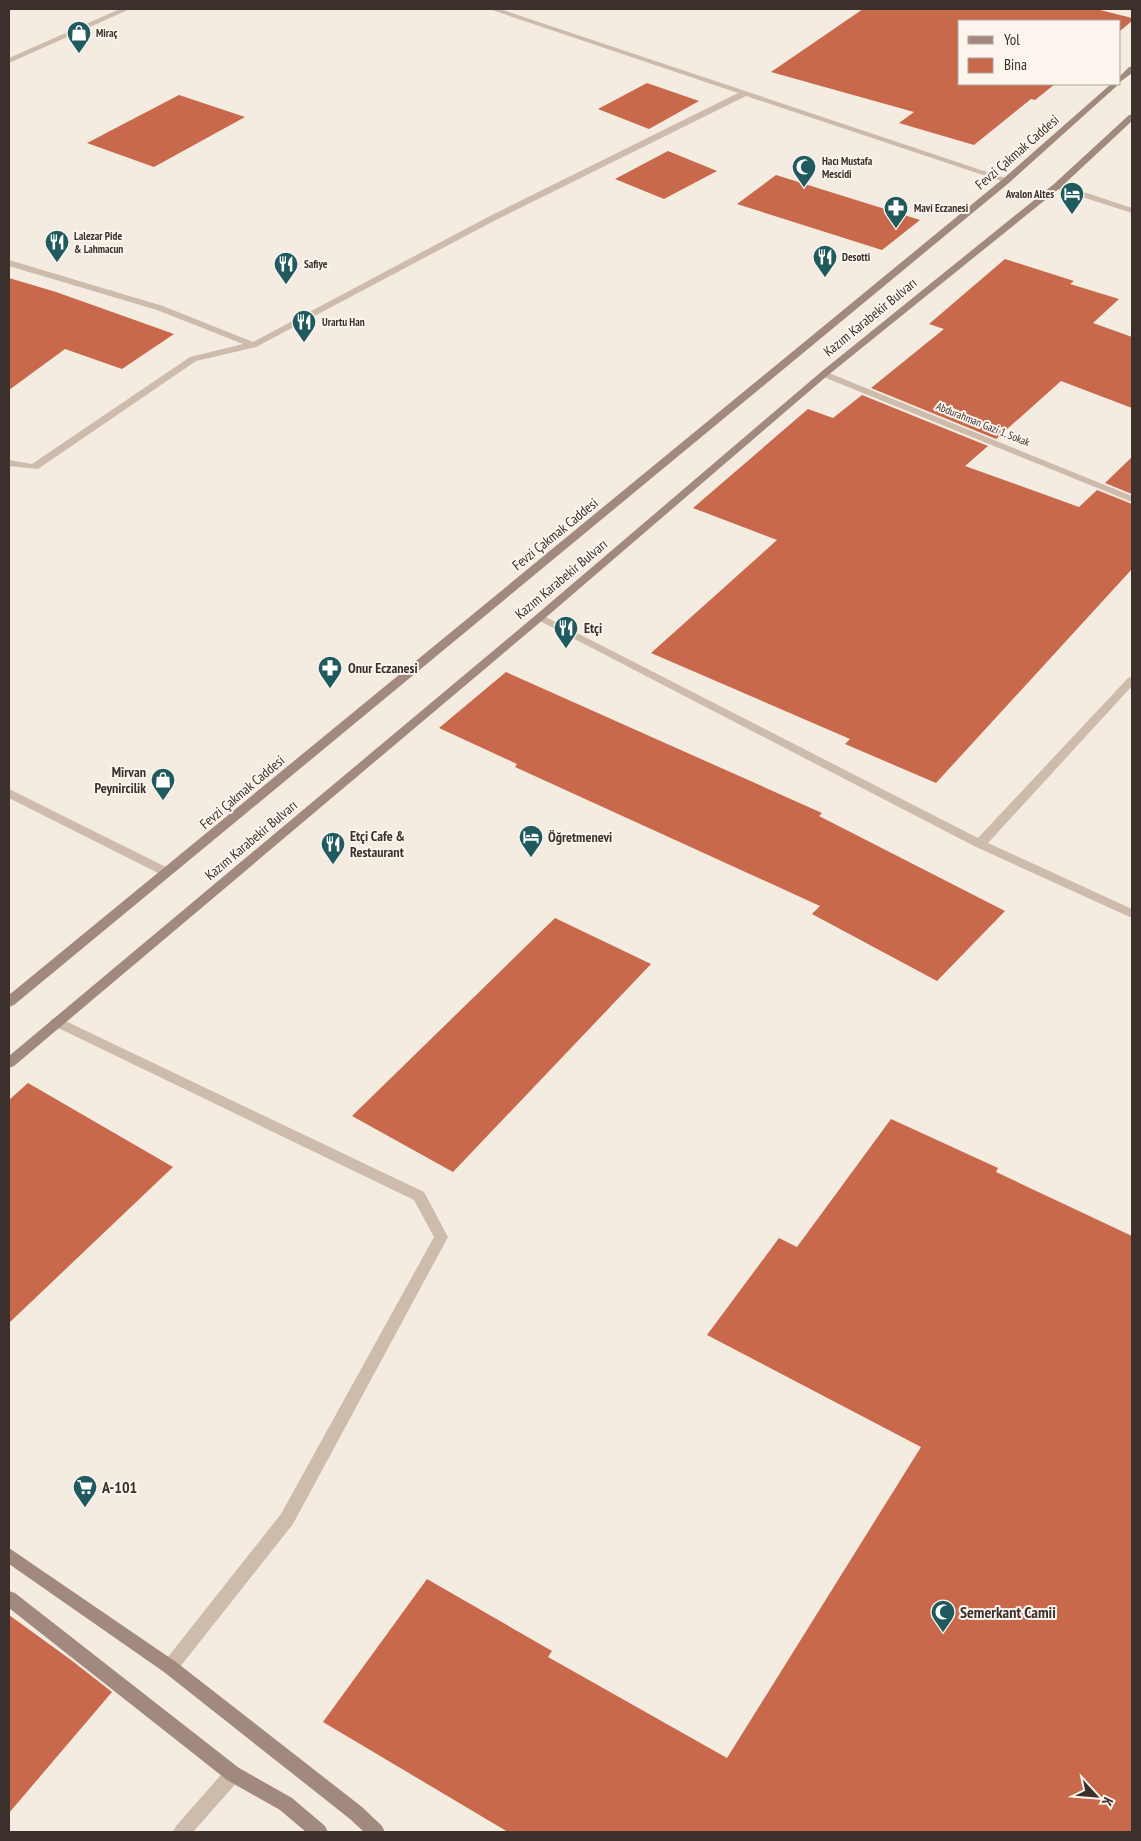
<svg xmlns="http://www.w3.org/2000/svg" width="1141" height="1841" font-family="'PT Sans Narrow',sans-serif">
  <rect width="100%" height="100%" fill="#f4ebe1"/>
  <path fill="#c8694b" d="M 863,9 L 1096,9 L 1132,18 L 1132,21 L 1120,31 L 1120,21 L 960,21 L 960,84 L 1055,84 L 1035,100 L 1031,99 L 974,145 L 899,123 L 914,112 L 771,72 Z
    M 647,83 L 699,101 L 649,129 L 598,109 Z
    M 179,95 L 245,117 L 154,167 L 87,143 Z
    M 668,151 L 717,171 L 664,199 L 615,179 Z
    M 776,175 L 920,220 L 882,250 L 737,204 Z
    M 1005,259 L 1074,281 L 1070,284 L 1119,299 L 1093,323 L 1132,337 L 1132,408 L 1061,381 L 996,439 L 871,388 L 944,329 L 929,324 Z
    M 9,278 L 56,292 L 174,334 L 122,369 L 65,349 L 9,390 Z
    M 862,395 L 988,446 L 965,466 L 1079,507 L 1097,490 L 1132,504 L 1132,569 L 936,783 L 845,744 L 850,739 L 651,653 L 777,540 L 693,508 L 808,409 L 833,418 Z
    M 1132,457 L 1132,494 L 1105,483 Z
    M 506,672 L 822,813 L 819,816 L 1005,911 L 937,981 L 812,914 L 820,906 L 515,767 L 517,764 L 439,728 Z
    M 555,918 L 651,964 L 453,1172 L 352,1116 Z
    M 28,1083 L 173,1167 L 9,1323 L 9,1100 Z
    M 891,1119 L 998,1168 L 996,1172 L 1132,1236 L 1132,1832 L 508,1832 L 323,1722 L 427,1579 L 552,1651 L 548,1657 L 727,1758 L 921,1447 L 707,1335 L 779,1238 L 797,1247 Z
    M 9,1615 L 71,1660 L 112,1692 L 9,1813 Z"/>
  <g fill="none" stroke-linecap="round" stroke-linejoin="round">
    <path fill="#cdbbac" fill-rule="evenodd" d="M 120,9 L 130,9 L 9,63 L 9,58 Z
      M 489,9 L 500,9 L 1011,180 L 1004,182 L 746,96 L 492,222 L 256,347 L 196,361 L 38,469 L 9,466 L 9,460 L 32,464 L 190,357 L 243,344 L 157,310 L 9,266 L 9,260 L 163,306 L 253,342 L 486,218 L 738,93 Z
      M 1054,184 L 1060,184 L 1132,208 L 1132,213 L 1054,188 Z
      M 824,371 L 1132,496 L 1132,502 L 821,376 L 819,374 Z
      M 540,614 L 978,838 L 1128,678 L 1132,677 L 1132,686 L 988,843 L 1132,909 L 1132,918 L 976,847 L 536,619 L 535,617 Z
      M 9,789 L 170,869 L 172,872 L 166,876 L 162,875 L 9,798 Z
      M 57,1017 L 424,1192 L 448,1237 L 293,1524 L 176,1672 L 170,1675 L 164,1672 L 162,1667 L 164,1662 L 281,1514 L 434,1237 L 414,1200 L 52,1025 L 50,1022 L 52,1019 Z
      M 233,1766 L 239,1768 L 242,1774 L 239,1780 L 193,1832 L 173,1832 L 176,1826 L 227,1768 Z"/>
    <path fill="#a18a7d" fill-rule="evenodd" d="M 1129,67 L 1132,67 L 1132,73 L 1120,82 L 1120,76 Z
      M 1111,84 L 1119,84 L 1010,182 L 14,1005 L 9,1007 L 9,995 L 1004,178 Z
      M 1129,115 L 1132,115 L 1132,121 L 1060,188 L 827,376 L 544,619 L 14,1066 L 9,1068 L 9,1056 L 536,615 L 821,372 L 1054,184 Z
      M 9,1548 L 176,1662 L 362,1807 L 382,1826 L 385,1832 L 364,1832 L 350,1819 L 164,1672 L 9,1564 Z
      M 9,1591 L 15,1593 L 239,1768 L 292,1798 L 325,1826 L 328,1832 L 306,1832 L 280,1810 L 227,1780 L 9,1608 Z"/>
  </g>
  <defs>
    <symbol id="shop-pin" viewBox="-11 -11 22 30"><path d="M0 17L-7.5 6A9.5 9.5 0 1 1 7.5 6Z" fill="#1f5a5e" stroke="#fbf5ee"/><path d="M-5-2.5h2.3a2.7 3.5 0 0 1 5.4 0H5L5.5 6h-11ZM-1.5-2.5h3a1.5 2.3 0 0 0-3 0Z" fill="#fff"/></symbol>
    <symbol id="mosque-pin" viewBox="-11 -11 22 30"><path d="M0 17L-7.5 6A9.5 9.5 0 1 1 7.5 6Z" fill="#1f5a5e" stroke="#fbf5ee"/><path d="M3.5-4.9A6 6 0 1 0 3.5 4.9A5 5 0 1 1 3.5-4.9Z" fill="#fff"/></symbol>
    <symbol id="hotel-pin" viewBox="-11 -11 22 30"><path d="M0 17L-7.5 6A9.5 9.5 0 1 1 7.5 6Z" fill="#1f5a5e" stroke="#fbf5ee"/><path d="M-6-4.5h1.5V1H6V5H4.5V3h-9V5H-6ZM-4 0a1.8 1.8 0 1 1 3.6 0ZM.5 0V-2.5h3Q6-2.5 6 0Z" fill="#fff"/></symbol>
    <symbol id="pharmacy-pin" viewBox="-11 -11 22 30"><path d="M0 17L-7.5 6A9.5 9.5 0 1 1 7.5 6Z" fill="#1f5a5e" stroke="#fbf5ee"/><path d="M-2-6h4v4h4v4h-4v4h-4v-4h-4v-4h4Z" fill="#fff"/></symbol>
    <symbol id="restaurant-pin" viewBox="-11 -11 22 30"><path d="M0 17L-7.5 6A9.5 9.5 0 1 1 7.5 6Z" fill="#1f5a5e" stroke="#fbf5ee"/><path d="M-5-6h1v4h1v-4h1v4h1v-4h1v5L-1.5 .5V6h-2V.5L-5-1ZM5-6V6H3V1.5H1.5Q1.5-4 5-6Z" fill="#fff"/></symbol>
    <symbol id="supermarket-pin" viewBox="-11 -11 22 30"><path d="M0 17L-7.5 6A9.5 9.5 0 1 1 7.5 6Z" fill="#1f5a5e" stroke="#fbf5ee"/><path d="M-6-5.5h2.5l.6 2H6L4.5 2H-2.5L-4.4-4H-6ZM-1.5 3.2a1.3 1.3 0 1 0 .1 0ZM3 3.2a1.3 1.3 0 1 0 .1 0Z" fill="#fff"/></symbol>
  </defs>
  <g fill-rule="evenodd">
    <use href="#shop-pin" x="65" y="19" width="28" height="38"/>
    <use href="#mosque-pin" x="790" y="153" width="28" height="38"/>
    <use href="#hotel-pin" x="1058" y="180" width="28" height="38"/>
    <use href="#pharmacy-pin" x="882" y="194" width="28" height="38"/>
    <use href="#restaurant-pin" x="43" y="228" width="28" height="38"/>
    <use href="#restaurant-pin" x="811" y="243" width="28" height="38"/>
    <use href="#restaurant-pin" x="272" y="250" width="28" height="38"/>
    <use href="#restaurant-pin" x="290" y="308" width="28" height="38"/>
    <use href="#restaurant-pin" x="552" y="614" width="28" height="38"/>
    <use href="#pharmacy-pin" x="316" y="654" width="28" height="38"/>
    <use href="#shop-pin" x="149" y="766" width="28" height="38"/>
    <use href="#hotel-pin" x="517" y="823" width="28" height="38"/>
    <use href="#restaurant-pin" x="319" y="830" width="28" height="38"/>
    <use href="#supermarket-pin" x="71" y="1473" width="28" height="38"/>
    <use href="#mosque-pin" x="929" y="1598" width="28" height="38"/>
  </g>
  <g text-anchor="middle" stroke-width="4" stroke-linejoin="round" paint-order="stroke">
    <g font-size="11" font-weight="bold" fill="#3b302b" stroke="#fbf5ee" text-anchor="start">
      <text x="96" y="37">Miraç</text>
      <text x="822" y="165">Hacı Mustafa<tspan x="822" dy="13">Mescidi</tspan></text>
      <text x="1054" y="198" text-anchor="end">Avalon Altes</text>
      <text x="914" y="212">Mavi Eczanesi</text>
      <text x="74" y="240">Lalezar Pide<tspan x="74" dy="13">&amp; Lahmacun</tspan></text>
      <text x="842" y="261">Desotti</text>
      <text x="304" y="268">Safiye</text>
      <text x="322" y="326">Urartu Han</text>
    </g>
    <g font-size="11" fill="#3b302b" stroke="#fbf5ee">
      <text transform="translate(983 424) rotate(22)" y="4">Abdurahman Gazi 1. Sokak</text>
    </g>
    <g font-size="14" fill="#3b302b" stroke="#fbf5ee">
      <text transform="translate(1017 152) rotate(-41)" y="5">Fevzi Çakmak Caddesi</text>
      <text transform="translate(870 317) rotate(-39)" y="5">Kazım Karabekir Bulvarı</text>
      <text transform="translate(555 534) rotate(-39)" y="5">Fevzi Çakmak Caddesi</text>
      <text transform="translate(561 579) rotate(-40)" y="5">Kazım Karabekir Bulvarı</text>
      <text transform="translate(242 792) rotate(-40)" y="5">Fevzi Çakmak Caddesi</text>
      <text transform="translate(251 840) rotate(-40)" y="5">Kazım Karabekir Bulvarı</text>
    </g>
    <g font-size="14" font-weight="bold" fill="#3b302b" stroke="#fbf5ee" text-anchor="start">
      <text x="584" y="633">Etçi</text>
      <text x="348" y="673">Onur Eczanesi</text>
      <text x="146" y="777" text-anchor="end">Mirvan<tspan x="146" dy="16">Peynircilik</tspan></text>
      <text x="350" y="841">Etçi Cafe &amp;<tspan x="350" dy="16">Restaurant</tspan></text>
      <text x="548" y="842">Öğretmenevi</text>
    </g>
    <g font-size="16" font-weight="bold" fill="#3b302b" stroke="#fbf5ee" text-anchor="start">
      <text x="102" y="1493">A-101</text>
      <text x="960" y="1618">Semerkant Camii</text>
    </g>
  </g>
  <rect width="1141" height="1841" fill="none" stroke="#3b302b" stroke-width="20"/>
  <rect x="958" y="20" width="162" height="65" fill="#fbf5ee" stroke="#aea6a0"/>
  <rect x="968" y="36" width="25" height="8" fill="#a18a7d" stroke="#aea6a0"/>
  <text x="1004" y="45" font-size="15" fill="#3b302b">Yol</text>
  <rect x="968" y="58" width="25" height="15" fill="#c8694b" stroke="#aea6a0"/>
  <text x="1004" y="70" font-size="15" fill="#3b302b">Bina</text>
  <g transform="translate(1096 1796) rotate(116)" stroke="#fbf5ee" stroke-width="4" paint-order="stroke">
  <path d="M0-4L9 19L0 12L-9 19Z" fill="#3b302b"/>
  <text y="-8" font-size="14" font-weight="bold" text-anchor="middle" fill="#3b302b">K</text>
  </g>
</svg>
